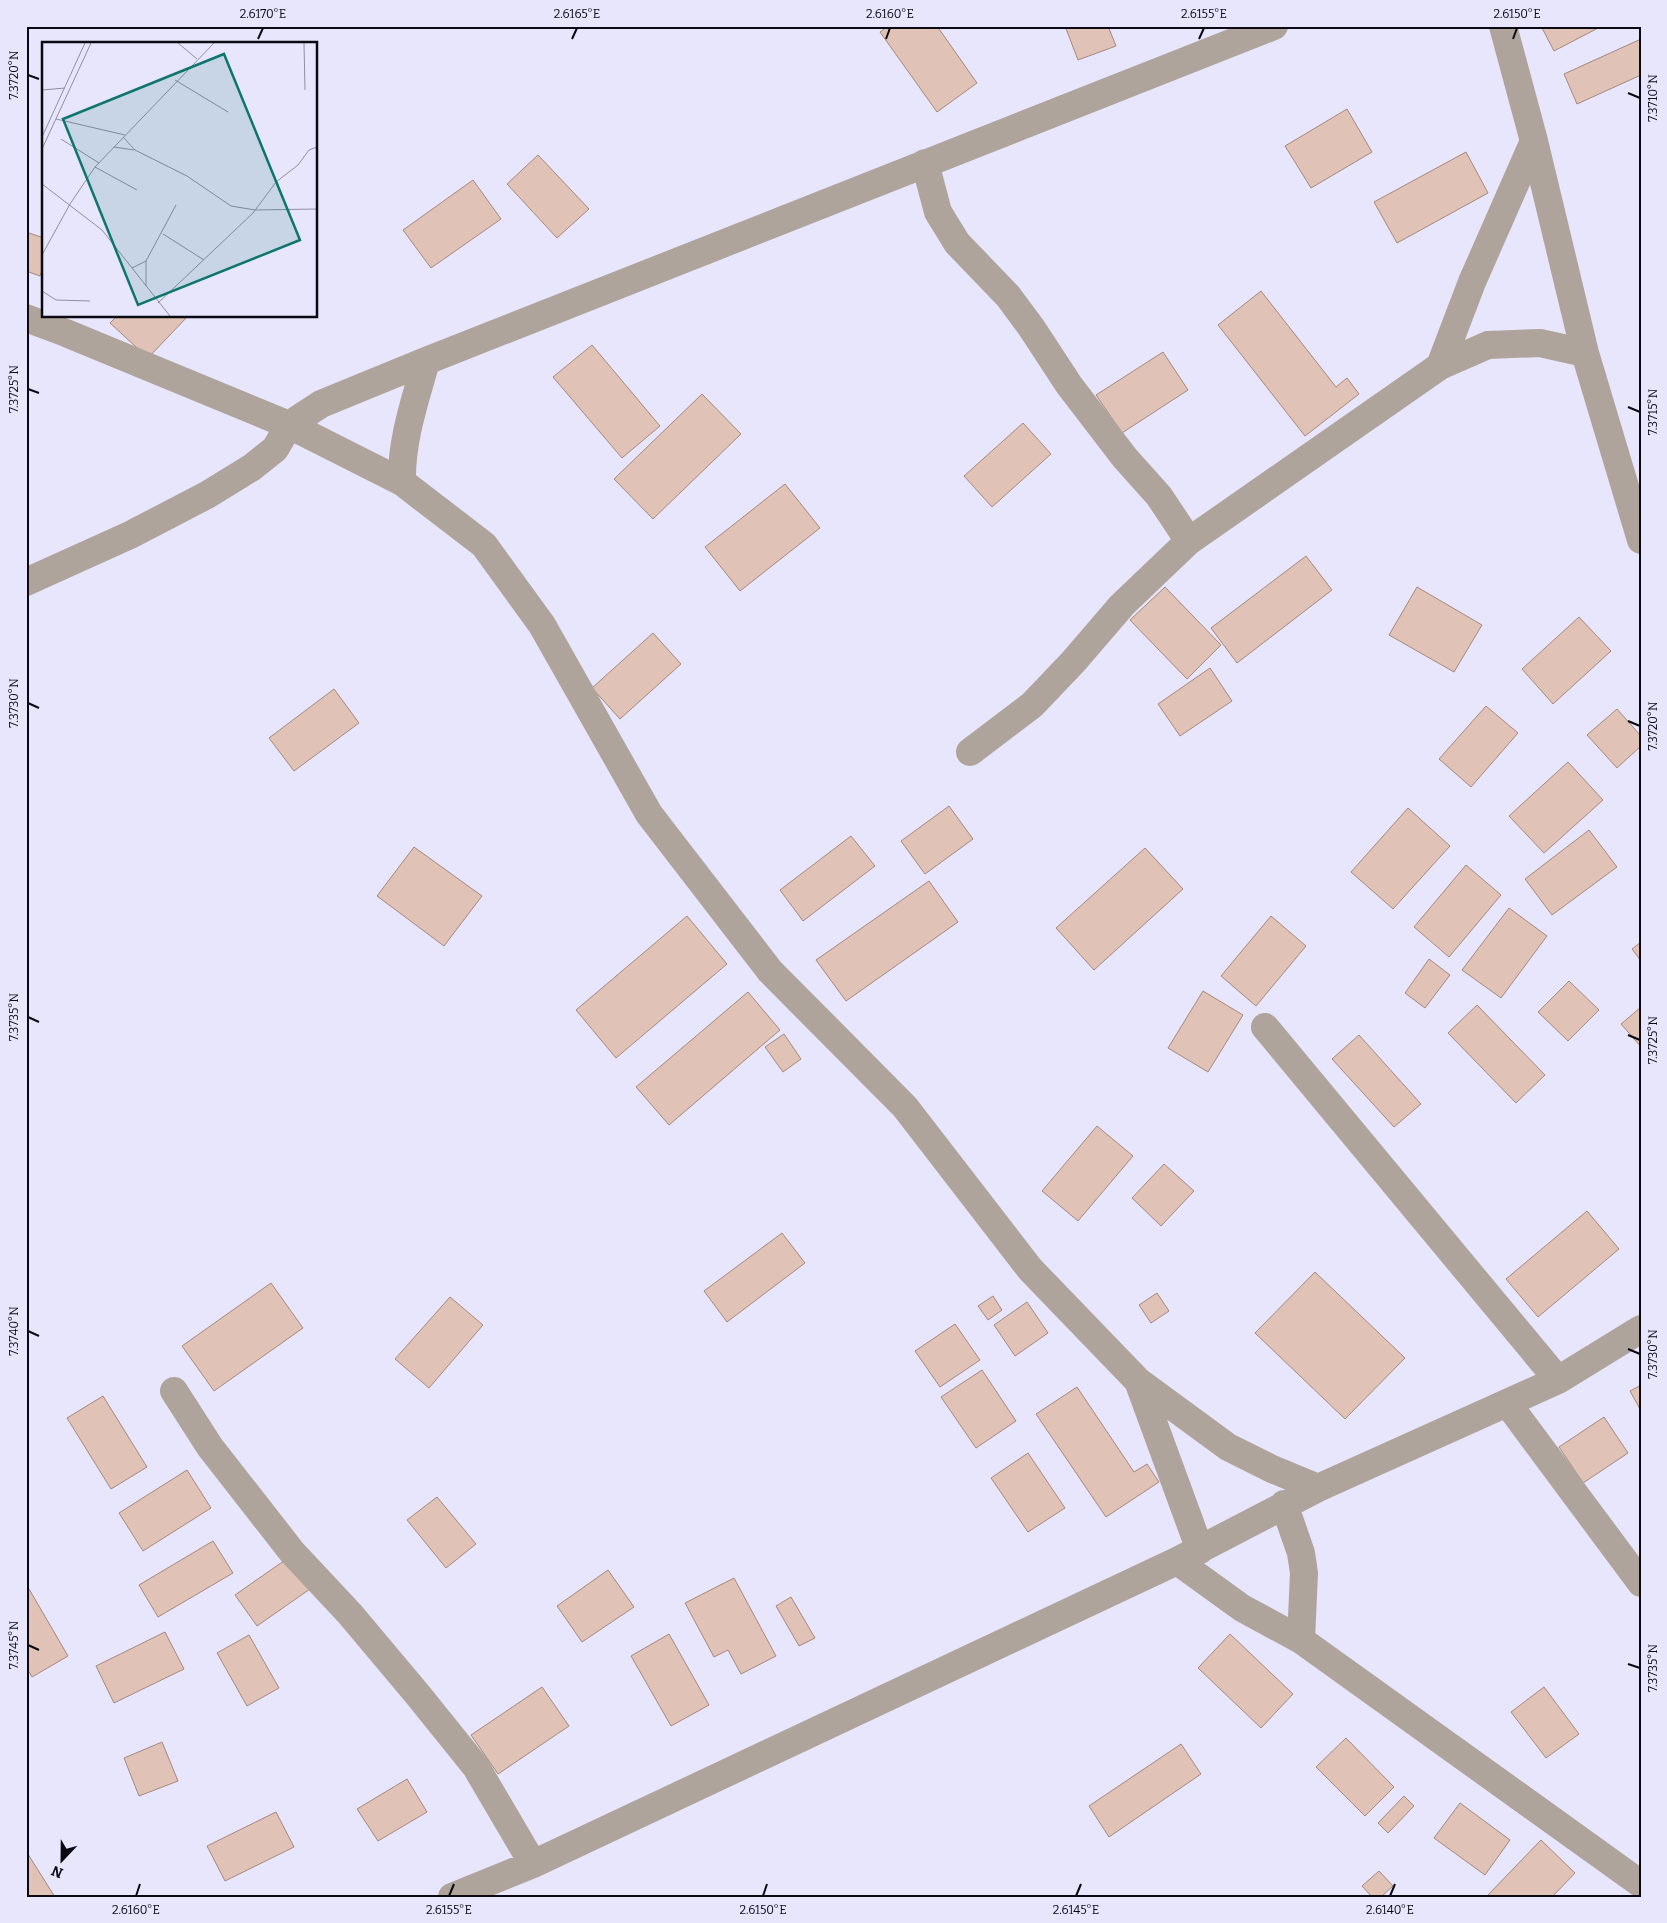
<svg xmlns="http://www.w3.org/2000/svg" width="1667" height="1923" font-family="Bitter,serif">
  <rect width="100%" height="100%" fill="#e8e6fd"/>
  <path fill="#e1c2b6" stroke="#a5887d" d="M 888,26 L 937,26 L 977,83 L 937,112 L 880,32 Z
    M 1065,26 L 1108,26 L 1116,46 L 1078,60 Z
    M 1541,26 L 1602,26 L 1554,51 Z
    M 1641,39 L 1641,75 L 1577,104 L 1564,74 Z
    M 1347,109 L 1372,152 L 1311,188 L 1285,146 Z
    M 1466,152 L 1488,193 L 1397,243 L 1374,202 Z
    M 538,155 L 589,209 L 557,238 L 507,184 Z
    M 473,180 L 501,219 L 431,268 L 403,230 Z
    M 26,232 L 44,238 L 44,265 L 40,276 L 26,271 Z
    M 1261,291 L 1336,387 L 1347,378 L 1359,394 L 1305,436 L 1218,325 Z
    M 117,316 L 188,316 L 148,358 L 110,323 Z
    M 592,345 L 660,426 L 622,458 L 553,377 Z
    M 1163,352 L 1188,390 L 1122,433 L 1096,395 Z
    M 702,394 L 741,434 L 653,519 L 614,479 Z
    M 1023,423 L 1051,454 L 992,507 L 964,476 Z
    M 785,484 L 820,528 L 740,591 L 705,547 Z
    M 1306,556 L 1332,590 L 1237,663 L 1211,628 Z
    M 1165,587 L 1221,645 L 1187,679 L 1130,620 Z
    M 1417,587 L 1482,625 L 1454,672 L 1389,635 Z
    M 1579,617 L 1611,651 L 1553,704 L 1522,669 Z
    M 653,633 L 681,664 L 620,719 L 592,688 Z
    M 1210,668 L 1232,701 L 1180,736 L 1158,704 Z
    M 334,689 L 359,723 L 294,771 L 269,738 Z
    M 1486,706 L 1518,733 L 1471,787 L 1439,759 Z
    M 1617,709 L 1641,736 L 1641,746 L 1617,768 L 1587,735 Z
    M 1568,762 L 1603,800 L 1544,853 L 1509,816 Z
    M 949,806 L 973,839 L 925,874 L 901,841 Z
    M 1408,808 L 1450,846 L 1393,909 L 1351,872 Z
    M 1589,830 L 1617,867 L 1552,915 L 1525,879 Z
    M 851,836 L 875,866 L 803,921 L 780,890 Z
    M 414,847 L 482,896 L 444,946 L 377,896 Z
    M 1145,848 L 1183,889 L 1094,970 L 1056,928 Z
    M 1466,865 L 1501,895 L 1449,957 L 1414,927 Z
    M 929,881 L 958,922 L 846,1001 L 816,960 Z
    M 1509,908 L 1547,936 L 1501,998 L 1462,970 Z
    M 687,916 L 727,964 L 616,1058 L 576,1010 Z
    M 1271,916 L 1306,946 L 1256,1006 L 1221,976 Z
    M 1641,942 L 1641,961 L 1632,949 Z
    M 1429,959 L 1450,975 L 1425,1008 L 1405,993 Z
    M 1569,981 L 1599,1010 L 1568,1041 L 1538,1012 Z
    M 1203,991 L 1243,1015 L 1208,1072 L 1168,1048 Z
    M 748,992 L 780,1030 L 669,1125 L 636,1087 Z
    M 1477,1005 L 1545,1075 L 1516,1103 L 1448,1033 Z
    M 1641,1007 L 1641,1047 L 1621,1024 Z
    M 784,1034 L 801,1059 L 783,1072 L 765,1047 Z
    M 1359,1035 L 1421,1104 L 1394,1127 L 1332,1059 Z
    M 1097,1126 L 1133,1156 L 1078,1221 L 1042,1191 Z
    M 1164,1164 L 1194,1191 L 1161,1226 L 1132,1198 Z
    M 1587,1211 L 1619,1249 L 1538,1317 L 1506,1279 Z
    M 782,1233 L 805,1263 L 727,1322 L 704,1291 Z
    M 1315,1272 L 1405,1358 L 1345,1419 L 1255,1333 Z
    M 271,1283 L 303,1328 L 214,1391 L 182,1346 Z
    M 1157,1293 L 1169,1311 L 1151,1323 L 1139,1305 Z
    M 993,1296 L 1002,1310 L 988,1320 L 978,1306 Z
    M 450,1297 L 483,1325 L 429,1388 L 395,1359 Z
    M 1027,1302 L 1048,1333 L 1015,1356 L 994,1325 Z
    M 955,1324 L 980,1360 L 940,1387 L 915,1351 Z
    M 982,1370 L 1016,1421 L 976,1448 L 941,1397 Z
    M 1641,1385 L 1641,1411 L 1630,1391 Z
    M 1077,1387 L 1134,1472 L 1147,1464 L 1159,1482 L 1106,1517 L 1036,1414 Z
    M 103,1396 L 147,1467 L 111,1489 L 67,1418 Z
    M 1604,1417 L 1628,1453 L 1583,1483 L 1559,1447 Z
    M 1028,1453 L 1065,1508 L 1028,1532 L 991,1478 Z
    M 187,1470 L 211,1508 L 143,1551 L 119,1513 Z
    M 437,1497 L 476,1544 L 446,1568 L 407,1520 Z
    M 213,1541 L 233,1573 L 158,1617 L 139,1585 Z
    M 288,1558 L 310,1589 L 257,1626 L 235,1595 Z
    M 608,1570 L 634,1607 L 582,1642 L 557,1606 Z
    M 734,1578 L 776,1656 L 741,1674 L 728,1650 L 714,1657 L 685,1603 Z
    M 29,1589 L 68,1656 L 32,1677 L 26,1667 L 26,1590 Z
    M 791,1597 L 815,1638 L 799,1646 L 776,1606 Z
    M 165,1632 L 184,1669 L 114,1703 L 96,1666 Z
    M 669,1634 L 709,1705 L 671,1726 L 631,1656 Z
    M 1230,1634 L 1293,1694 L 1261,1728 L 1198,1668 Z
    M 249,1635 L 279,1688 L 247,1706 L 217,1653 Z
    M 542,1687 L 569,1726 L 498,1774 L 471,1735 Z
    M 1544,1687 L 1579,1734 L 1546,1758 L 1511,1712 Z
    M 1346,1738 L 1394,1787 L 1365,1816 L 1316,1767 Z
    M 162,1742 L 178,1781 L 139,1796 L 124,1758 Z
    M 1181,1744 L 1201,1774 L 1109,1837 L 1089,1806 Z
    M 407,1779 L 427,1812 L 378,1841 L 357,1809 Z
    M 1404,1796 L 1414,1806 L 1388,1833 L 1378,1823 Z
    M 1460,1803 L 1510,1840 L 1485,1875 L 1434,1838 Z
    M 276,1812 L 294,1847 L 225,1881 L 207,1846 Z
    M 1541,1840 L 1575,1873 L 1552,1897 L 1486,1897 Z
    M 26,1851 L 55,1897 L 26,1897 Z
    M 1379,1871 L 1393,1886 L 1381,1897 L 1372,1897 L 1362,1886 Z"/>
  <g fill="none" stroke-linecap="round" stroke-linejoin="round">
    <path stroke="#aea49b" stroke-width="28" d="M 1503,26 L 1534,141 L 1585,353 L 1641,540
      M 925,163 L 938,212 L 957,243 L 1008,296 L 1031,327 L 1069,385 L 1125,458 L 1159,496 L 1189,541
      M 26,318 L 66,333 L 289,425 L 402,482 L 484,545 L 542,625 L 649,814 L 770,971 L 905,1107 L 1030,1269 L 1138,1381 L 1200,1550
      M 1440,366 L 1472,282 L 1534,141
      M 402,482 C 401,440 415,401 426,361
      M 26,582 L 130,535 L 207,495 L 251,468 L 275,449 L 289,425 L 321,404 L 426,361 L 1274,26
      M 970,752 L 1032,705 L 1073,662 L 1122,605 L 1189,541 L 1440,366 L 1488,345 L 1540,343 L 1585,353
      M 1265,1027 L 1558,1380
      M 1138,1381 L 1228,1447 L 1272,1469 L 1318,1488
      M 174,1391 L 210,1447 L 292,1552 L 350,1614 L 418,1695 L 476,1767 L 533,1864
      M 1508,1404 L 1641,1583
      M 1284,1504 L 1301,1553 L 1304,1573 L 1301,1640
      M 1177,1561 L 1242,1608 L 1301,1640 L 1641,1884
      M 452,1897 L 533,1864 L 1177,1561 L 1318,1488 L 1558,1380 L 1641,1329"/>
  </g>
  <path fill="none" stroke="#0b0a13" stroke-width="2" d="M 258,39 L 263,28M 572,39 L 577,28M 886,39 L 890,28M 1199,39 L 1204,28M 1513,39 L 1517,28M 28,75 L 39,79M 1628,93 L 1640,98M 28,389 L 39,393M 1628,407 L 1640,412M 28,703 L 39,708M 1628,721 L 1640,726M 28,1017 L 39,1022M 1628,1035 L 1640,1040M 28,1331 L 39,1336M 1628,1349 L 1640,1354M 28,1645 L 39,1650M 1628,1664 L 1640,1668M 136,1896 L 140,1884M 449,1896 L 454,1884M 763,1896 L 767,1884M 1076,1896 L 1081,1884M 1390,1896 L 1395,1884"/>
  <g transform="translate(42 42)">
    <rect width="275" height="275" fill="#e8e6fd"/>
    <path fill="none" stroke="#908e9f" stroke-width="1" d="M 136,1 L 155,17M 262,1 L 263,48M 133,38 L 186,70M 0,48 L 23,46M 14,77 L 83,93M 0,95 L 43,1M 81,95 L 93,108 L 145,134 L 189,164 L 213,168 L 275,167M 19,97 L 57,121M 72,105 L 92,108M 0,107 L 49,1M 53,125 L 95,148M 0,142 L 60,188 L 128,274M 121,192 L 162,218M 0,213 L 28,162 L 53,125 L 172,1M 90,226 L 104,219 L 134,163M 104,244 L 104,219M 0,249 L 14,258 L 48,259M 116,261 L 211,171 L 234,140 L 256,123 L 267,108 L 275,105"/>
    <path fill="#0f766e" fill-opacity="0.15" stroke="#0f766e" stroke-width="2.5" d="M 182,12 L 258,198 L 96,263 L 21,77 Z"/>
    <rect width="275" height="275" fill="none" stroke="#0b0a13" stroke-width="2.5"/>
  </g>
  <rect width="1667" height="1923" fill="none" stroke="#e8e6fd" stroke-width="55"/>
  <g transform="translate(62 1860) rotate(202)" stroke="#e8e6fd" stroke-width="4" paint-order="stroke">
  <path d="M0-4L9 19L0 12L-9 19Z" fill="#0b0a13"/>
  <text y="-8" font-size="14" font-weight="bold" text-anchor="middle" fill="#0b0a13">N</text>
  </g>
  <rect x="28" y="28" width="1612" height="1868" fill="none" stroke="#0b0a13" stroke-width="2"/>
  <g font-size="12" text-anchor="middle" fill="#0b0a13">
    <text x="263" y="18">2.6170°E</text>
    <text x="577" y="18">2.6165°E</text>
    <text x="890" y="18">2.6160°E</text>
    <text x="1204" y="18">2.6155°E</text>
    <text x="1517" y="18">2.6150°E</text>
    <text transform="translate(14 75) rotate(-90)" y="4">7.3720°N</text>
    <text transform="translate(1653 98) rotate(-90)" y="4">7.3710°N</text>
    <text transform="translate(14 389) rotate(-90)" y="4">7.3725°N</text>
    <text transform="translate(1653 412) rotate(-90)" y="4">7.3715°N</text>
    <text transform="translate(14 703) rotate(-90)" y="4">7.3730°N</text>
    <text transform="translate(1653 726) rotate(-90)" y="4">7.3720°N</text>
    <text transform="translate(14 1017) rotate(-90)" y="4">7.3735°N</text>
    <text transform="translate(1653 1040) rotate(-90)" y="4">7.3725°N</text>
    <text transform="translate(14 1331) rotate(-90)" y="4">7.3740°N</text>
    <text transform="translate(1653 1354) rotate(-90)" y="4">7.3730°N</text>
    <text transform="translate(14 1645) rotate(-90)" y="4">7.3745°N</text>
    <text transform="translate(1653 1668) rotate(-90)" y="4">7.3735°N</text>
    <text x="136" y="1914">2.6160°E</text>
    <text x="449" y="1914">2.6155°E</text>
    <text x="763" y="1914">2.6150°E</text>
    <text x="1076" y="1914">2.6145°E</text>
    <text x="1390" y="1914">2.6140°E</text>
  </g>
</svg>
